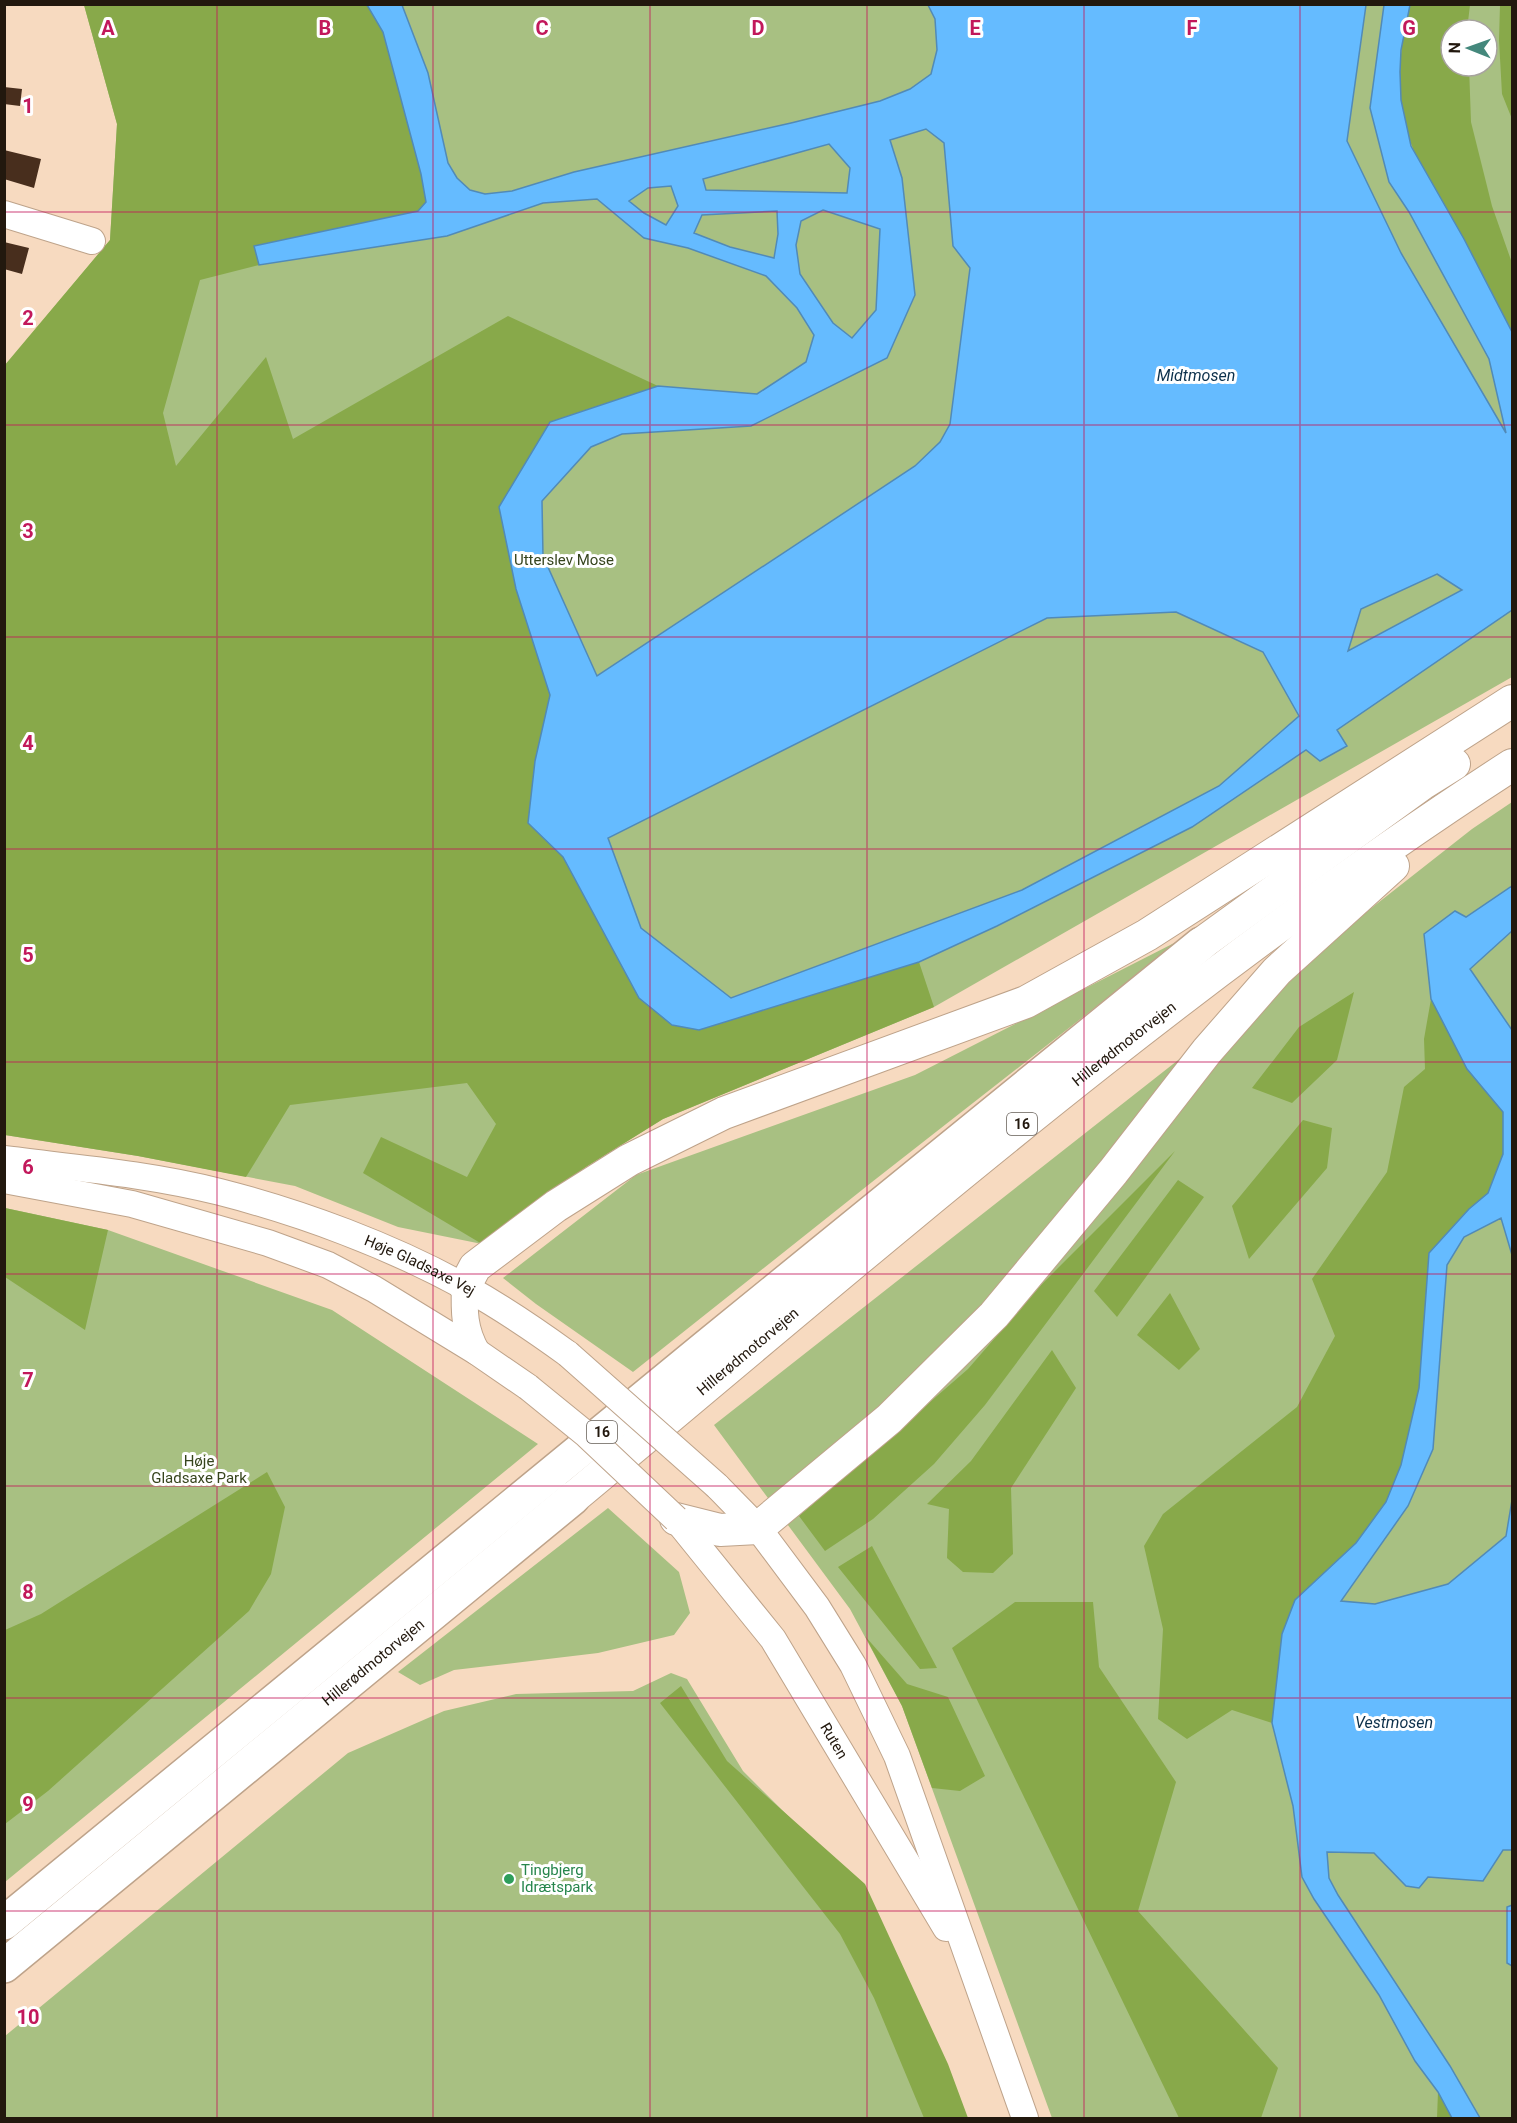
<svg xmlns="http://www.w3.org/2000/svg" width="1517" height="2123" font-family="Roboto,sans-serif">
  <rect width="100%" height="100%" fill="#f7dac0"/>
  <path fill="#a8c082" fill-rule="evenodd" d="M 84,5 L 1512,5 L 1512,677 L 934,1007 L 663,1119 L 586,1167 L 482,1244 L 398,1227 L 295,1186 L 138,1156 L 5,1135 L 5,366 L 110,240 L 117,124 ZM 1451,30 L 1487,30 L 1487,66 L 1451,66 Z
    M 1512,802 L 1512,2118 L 1052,2118 L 902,1706 L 850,1609 L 714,1425 L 1472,829 Z
    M 1184,938 L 872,1182 L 633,1372 L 536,1304 L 503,1278 L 636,1175 L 915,1075 Z
    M 5,1208 L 108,1230 L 332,1310 L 538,1444 L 5,1882 Z
    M 608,1508 L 679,1572 L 690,1613 L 674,1635 L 598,1653 L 454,1670 L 420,1685 L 398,1672 Z
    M 671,1673 L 687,1679 L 743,1771 L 798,1826 L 940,2118 L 5,2118 L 5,2036 L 348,1753 L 444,1711 L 516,1694 L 633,1691 Z"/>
  <path fill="#88a94a" d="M 84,5 L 367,5 L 383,32 L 421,174 L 426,202 L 418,211 L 254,246 L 259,265 L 200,280 L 163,413 L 176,466 L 266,357 L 293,439 L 508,316 L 658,386 L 550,422 L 516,589 L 550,695 L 535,761 L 528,823 L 563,857 L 639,998 L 699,1030 L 919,962 L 934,1007 L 663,1119 L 586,1167 L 482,1244 L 363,1173 L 381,1137 L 467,1177 L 496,1124 L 467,1083 L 290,1105 L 246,1177 L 138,1156 L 5,1135 L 4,366 L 110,240 L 117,124 Z
    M 1410,5 L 1470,5 L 1467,30 L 1451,30 L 1451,66 L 1469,66 L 1471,122 L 1492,206 L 1512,263 L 1512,332 C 1493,295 1475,258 1454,222 C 1437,190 1412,158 1405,123 C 1396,84 1400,43 1410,5 Z
    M 1500,5 L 1512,5 L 1512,119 L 1502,94 L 1499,40 Z
    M 1354,992 L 1337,1060 L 1292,1103 L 1252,1088 L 1299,1027 Z
    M 1431,999 L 1467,1069 L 1503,1112 L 1503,1154 L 1488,1193 L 1469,1209 L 1429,1253 L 1419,1388 L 1401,1465 L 1386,1502 L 1356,1543 L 1295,1600 L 1282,1634 L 1272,1723 L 1232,1710 L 1187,1739 L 1158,1719 L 1163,1629 L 1144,1546 L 1163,1514 L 1297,1407 L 1335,1336 L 1312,1279 L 1387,1172 L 1404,1087 L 1425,1069 L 1424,1039 Z
    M 1303,1120 L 1332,1128 L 1327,1168 L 1249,1259 L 1232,1206 Z
    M 1175,1151 L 985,1405 L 934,1464 L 873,1519 L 825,1551 L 799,1516 L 968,1369 L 1042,1284 Z
    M 1178,1180 L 1204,1197 L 1117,1317 L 1094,1291 Z
    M 5,1208 L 108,1230 L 85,1330 L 5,1277 Z
    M 1170,1293 L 1200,1349 L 1179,1370 L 1137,1335 Z
    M 1052,1350 L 1076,1388 L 1011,1488 L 1013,1554 L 993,1573 L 963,1572 L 947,1558 L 949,1509 L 927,1504 L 971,1461 Z
    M 267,1472 L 285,1507 L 271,1574 L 249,1611 L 48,1791 L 5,1824 L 5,1630 L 41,1614 Z
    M 872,1546 L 937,1668 L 920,1669 L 838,1567 Z
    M 1015,1602 L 1093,1602 L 1099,1667 L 1176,1782 L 1138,1911 L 1278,2068 L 1261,2118 L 1179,2118 L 952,1648 Z
    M 865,1636 L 907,1684 L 948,1697 L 985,1776 L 960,1791 L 932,1788 L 902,1706 Z
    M 681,1686 L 727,1761 L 865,1884 L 948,2064 L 968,2118 L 924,2118 L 874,1998 L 840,1934 L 660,1703 Z
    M 1438,2092 L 1452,2118 L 1437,2118 Z"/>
  <path fill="#65bbff" stroke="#518ab7" stroke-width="1.5" fill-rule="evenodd" d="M 367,5 L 402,5 L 428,73 L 448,163 L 457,178 L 470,190 L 485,194 L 512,191 L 574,172 L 791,123 L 880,101 L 910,89 L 931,74 L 937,50 L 935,19 L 928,5 L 1366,5 L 1347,141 L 1401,253 L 1506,433 L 1489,359 L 1409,212 L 1389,182 L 1370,108 L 1384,5 L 1410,5 L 1401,50 L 1400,72 L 1401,100 L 1411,146 L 1464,239 L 1512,332 L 1512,610 L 1337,730 L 1347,746 L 1320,761 L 1306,750 L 1192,827 L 997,926 L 919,962 L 699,1030 L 672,1025 L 639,998 L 563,857 L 528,823 L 535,761 L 550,695 L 516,589 L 499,507 L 550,422 L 658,386 L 757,394 L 806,362 L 814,335 L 797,308 L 766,276 L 688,248 L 644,238 L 597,199 L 543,203 L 447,236 L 259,265 L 254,246 L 418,211 L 426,202 L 421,174 L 383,32 ZM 926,129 L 944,143 L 953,246 L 970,268 L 950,424 L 940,442 L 915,466 L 597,676 L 543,556 L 542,501 L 591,447 L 622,434 L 751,426 L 887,358 L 915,295 L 902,178 L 890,140 ZM 829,144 L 850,168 L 847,193 L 706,190 L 703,179 ZM 671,186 L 678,206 L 666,225 L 644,213 L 629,201 L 648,188 ZM 823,210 L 880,229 L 876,310 L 852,338 L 833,323 L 800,274 L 796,245 L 801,221 ZM 777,211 L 778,234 L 774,258 L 730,247 L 694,233 L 702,215 ZM 1437,574 L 1462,590 L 1348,651 L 1361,609 ZM 1176,612 L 1263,652 L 1299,716 L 1219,786 L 1022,890 L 731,998 L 641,928 L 608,838 L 1047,618 Z
    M 1512,886 L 1512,931 L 1470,969 L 1512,1030 L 1512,1255 L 1501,1218 L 1464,1237 L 1447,1265 L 1433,1449 L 1408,1506 L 1341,1601 L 1375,1604 L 1448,1584 L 1506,1536 L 1512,1500 L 1512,1850 L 1503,1850 L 1483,1881 L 1428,1877 L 1419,1888 L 1406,1886 L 1374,1853 L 1327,1852 L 1329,1878 L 1338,1895 L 1450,2066 L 1480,2118 L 1452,2118 L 1438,2092 L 1415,2061 L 1379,1995 L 1314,1899 L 1302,1877 L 1293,1806 L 1272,1723 L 1282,1634 L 1295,1600 L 1356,1543 L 1386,1502 L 1401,1465 L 1419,1388 L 1429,1253 L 1469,1209 L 1488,1193 L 1503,1154 L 1503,1112 L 1467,1069 L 1431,999 L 1424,934 L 1455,911 L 1466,917 Z
    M 1512,1905 L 1512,1966 L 1507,1963 L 1507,1907 Z"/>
  <path fill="#482e1d" d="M 4,87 L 22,89 L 20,106 L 4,104 Z
    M 4,150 L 41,159 L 34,188 L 4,179 Z
    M 4,242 L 29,248 L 22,274 L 4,269 Z"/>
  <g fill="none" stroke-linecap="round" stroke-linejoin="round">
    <defs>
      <g id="minor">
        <path d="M 4,214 L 92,241"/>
        <path id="s1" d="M 4,1159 C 76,1168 150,1174 220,1192 C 302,1213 391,1246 465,1287 C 501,1307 535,1330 568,1354"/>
        <path d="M 4,1180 L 132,1204 L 268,1243 L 328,1265 L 374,1289 L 477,1352 L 528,1387"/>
        <path d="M 465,1286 C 464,1311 464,1330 477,1352"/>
        <path d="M 717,1486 L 758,1528 L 817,1607 L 853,1665 L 897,1756 L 1025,2118"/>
        <path id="s2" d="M 676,1519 L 773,1639 L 946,1928"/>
      </g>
      <g id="major">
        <path d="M 1201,944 L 1422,784 L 1454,764"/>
        <path d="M 465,1286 L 475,1267 L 556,1206 L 629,1160 L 724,1113 L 1026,1002 L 1147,935 L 1512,701"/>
        <path id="s3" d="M 573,1498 C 878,1244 1179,980 1512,765"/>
        <path d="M 676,1519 L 720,1530 L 758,1528 L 889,1419 L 994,1315 L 1113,1172 L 1207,1051 L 1277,971 L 1393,866"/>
      </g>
      <g id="highway">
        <path d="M 4,1923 L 707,1346 L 1201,944"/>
        <path id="s4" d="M 4,1966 L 573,1498"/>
      </g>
    </defs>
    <use href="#minor" stroke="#bea38a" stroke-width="28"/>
    <use href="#major" stroke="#bea38a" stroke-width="34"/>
    <use href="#highway" stroke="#bea38a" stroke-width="36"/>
    <use href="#minor" stroke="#fff" stroke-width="26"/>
    <use href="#major" stroke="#fff" stroke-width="32"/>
    <use href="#highway" stroke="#fff" stroke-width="33"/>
    <defs>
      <path id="minor-bridge" d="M 568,1354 L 717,1486
        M 528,1387 L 587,1435 L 676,1519"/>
    </defs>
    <use href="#minor-bridge" stroke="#bea38a" stroke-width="28" stroke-linecap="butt"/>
    <use href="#minor-bridge" stroke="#fff" stroke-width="26"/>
  </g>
  <path fill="none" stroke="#c2185b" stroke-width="1.5" stroke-opacity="0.55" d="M 217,4 L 217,2118M 433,4 L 433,2118M 650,4 L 650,2118M 867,4 L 867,2118M 1084,4 L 1084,2118M 1300,4 L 1300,2118M 4,212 L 1512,212M 4,425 L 1512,425M 4,637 L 1512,637M 4,849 L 1512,849M 4,1062 L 1512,1062M 4,1274 L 1512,1274M 4,1486 L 1512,1486M 4,1698 L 1512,1698M 4,1911 L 1512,1911"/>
  <circle fill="#2e9e5b" stroke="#fff" stroke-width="2" cx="509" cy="1879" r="6"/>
  <g text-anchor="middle" stroke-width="6" stroke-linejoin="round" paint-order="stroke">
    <g fill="#fff" stroke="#645d56" stroke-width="1.5">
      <rect x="1007" y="1113" width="30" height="22" rx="4.5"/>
      <rect x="587" y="1421" width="30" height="22" rx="4.5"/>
    </g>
    <g font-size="14" font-weight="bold" fill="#22180e">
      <text x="1022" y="1129">16</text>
      <text x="602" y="1437">16</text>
    </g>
    <g font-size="15" fill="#36441d" stroke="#fff">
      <text x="564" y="565">Utterslev Mose</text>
      <text x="199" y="1466">Høje<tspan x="199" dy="17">Gladsaxe Park</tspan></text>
    </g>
    <g font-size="15" fill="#22180e" stroke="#fff">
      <text dy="5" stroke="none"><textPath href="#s3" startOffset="714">Hillerødmotorvejen</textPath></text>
      <text dy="5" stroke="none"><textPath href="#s1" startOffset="432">Høje Gladsaxe Vej</textPath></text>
      <text dy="5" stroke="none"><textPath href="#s3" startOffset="228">Hillerødmotorvejen</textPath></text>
      <text dy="5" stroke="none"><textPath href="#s4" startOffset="478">Hillerødmotorvejen</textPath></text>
      <text dy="5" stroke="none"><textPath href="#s2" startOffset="273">Ruten</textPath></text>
    </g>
    <g font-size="15" fill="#27864d" stroke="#fff" text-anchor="start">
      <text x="521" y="1875">Tingbjerg<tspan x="521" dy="17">Idrætspark</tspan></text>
    </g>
    <g font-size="16" font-style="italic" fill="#0c304b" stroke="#fff">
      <text x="1196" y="381">Midtmosen</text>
      <text x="1394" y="1728">Vestmosen</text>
    </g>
  </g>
  <g font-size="20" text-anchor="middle" font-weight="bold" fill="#c2185b" stroke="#fff" stroke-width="6" stroke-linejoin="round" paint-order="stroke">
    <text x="108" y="35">A</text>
    <text x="325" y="35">B</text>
    <text x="542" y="35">C</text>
    <text x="758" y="35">D</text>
    <text x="975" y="35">E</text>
    <text x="1192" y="35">F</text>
    <text x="1409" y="35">G</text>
    <text x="28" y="113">1</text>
    <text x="28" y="325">2</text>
    <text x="28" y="538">3</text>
    <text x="28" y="750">4</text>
    <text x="28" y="962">5</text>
    <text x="28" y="1174">6</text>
    <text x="28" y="1387">7</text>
    <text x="28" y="1599">8</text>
    <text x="28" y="1811">9</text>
    <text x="28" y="2024">10</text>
  </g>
  <rect width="1517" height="2123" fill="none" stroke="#22180e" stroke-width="12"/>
  <g transform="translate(1469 48) rotate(271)"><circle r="28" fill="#ffffff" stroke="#a7a39f" stroke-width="1.5"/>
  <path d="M0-4.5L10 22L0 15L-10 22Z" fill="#44887c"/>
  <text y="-9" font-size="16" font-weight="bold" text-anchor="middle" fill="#22180e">N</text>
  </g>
</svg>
